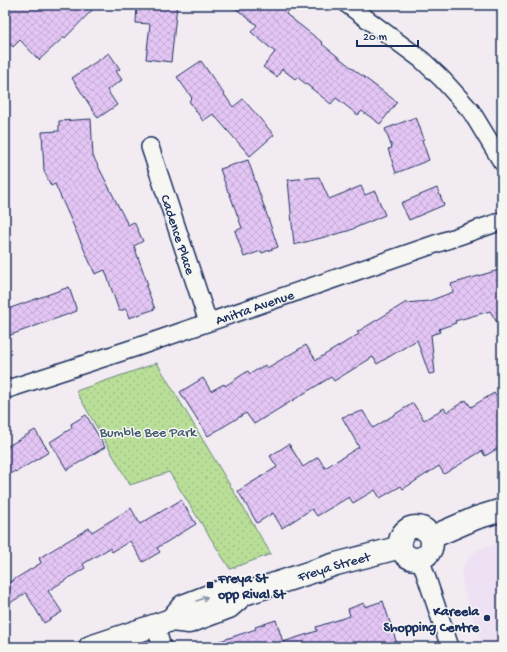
<svg xmlns="http://www.w3.org/2000/svg" width="507" height="652" font-family="'Gochi Hand',sans-serif">
  <defs>
    <pattern id="park-dots" width="8" height="8" patternUnits="userSpaceOnUse"><rect width="8" height="8" fill="#b9de98"/><path d="M2 2h.1M6 6h.1" fill="none" stroke="#9ebf85" stroke-width="1.8" stroke-linecap="round"/></pattern>
    <pattern id="building-cross-hatch" width="8" height="8" patternUnits="userSpaceOnUse"><rect width="8" height="8" fill="#e4c6f4"/><path d="M0 0l8 8M0 8l8-8" fill="none" stroke="#c3aad4"/></pattern>
  </defs>
  <rect width="100%" height="100%" fill="#f2ecf2"/>
  <filter id="ink" filterUnits="userSpaceOnUse"><feTurbulence type="fractalNoise" baseFrequency=".025" numOctaves="2"/><feDisplacementMap in="SourceGraphic" scale="8" xChannelSelector="R" yChannelSelector="G"/><feConvolveMatrix kernelMatrix="1 2 1 2 8 2 1 2 1" color-interpolation-filters="sRGB"/></filter>
  <g filter="url(#ink)">
    <path fill="#eee1f3" d="M 502,542 L 502,647 L 482,647 L 464,590 L 461,574 L 467,559 L 478,549 Z"/>
    <path fill="url(#park-dots)" stroke="#6a867b" d="M 157,363 L 271,554 L 230,569 L 169,472 L 130,485 L 76,391 Z"/>
    <path fill="url(#building-cross-hatch)" stroke="#1b2f5e" d="M 5,5 L 97,5 L 65,38 L 64,37 L 39,60 L 20,40 L 13,47 L 5,39 Z
      M 137,5 L 177,5 L 171,62 L 146,59 L 150,24 L 136,23 Z
      M 231,5 L 293,5 L 286,14 L 323,43 L 322,44 L 357,72 L 397,102 L 380,124 L 362,111 L 358,115 L 336,98 L 331,104 L 297,77 L 295,79 L 282,69 L 277,77 L 263,67 L 275,52 L 251,32 L 257,25 Z
      M 109,53 L 120,69 L 116,71 L 122,80 L 107,90 L 117,105 L 98,118 L 72,78 Z
      M 201,61 L 233,107 L 243,99 L 274,135 L 250,156 L 213,114 L 203,121 L 189,101 L 192,98 L 177,77 Z
      M 416,117 L 424,139 L 422,140 L 429,160 L 396,173 L 388,149 L 392,148 L 385,129 Z
      M 91,119 L 93,156 L 128,225 L 134,222 L 143,241 L 134,246 L 148,285 L 146,286 L 155,309 L 129,318 L 126,309 L 119,311 L 105,270 L 95,274 L 55,184 L 51,186 L 44,171 L 42,132 L 59,131 L 59,121 Z
      M 248,160 L 278,247 L 262,253 L 261,251 L 244,257 L 235,231 L 242,228 L 229,192 L 228,192 L 220,169 Z
      M 319,177 L 329,199 L 361,186 L 365,195 L 375,191 L 385,215 L 348,231 L 294,245 L 288,180 Z
      M 437,188 L 444,205 L 409,220 L 401,203 Z
      M 502,269 L 502,331 L 490,311 L 455,321 L 456,323 L 439,329 L 440,332 L 431,335 L 435,373 L 429,374 L 417,340 L 377,364 L 373,357 L 334,381 L 331,377 L 254,424 L 246,413 L 208,436 L 180,392 L 203,378 L 211,391 L 224,384 L 225,386 L 248,371 L 250,374 L 265,365 L 267,368 L 306,345 L 316,360 L 359,334 L 357,332 L 405,303 L 429,301 L 453,292 L 451,284 Z
      M 69,287 L 77,311 L 5,337 L 5,310 Z
      M 494,393 L 502,407 L 502,446 L 485,456 L 482,451 L 444,474 L 439,466 L 403,489 L 401,486 L 380,498 L 375,490 L 353,503 L 349,497 L 317,516 L 312,509 L 282,528 L 273,513 L 257,523 L 238,491 L 277,467 L 270,456 L 289,444 L 303,467 L 318,457 L 325,468 L 359,447 L 342,417 L 363,411 L 373,428 L 413,403 L 424,420 L 444,408 L 447,412 L 466,400 L 471,407 Z
      M 86,415 L 105,447 L 67,470 L 50,442 L 72,428 L 71,424 Z
      M 35,430 L 49,452 L 16,472 L 15,471 L 5,477 L 5,448 Z
      M 181,500 L 196,524 L 157,548 L 160,552 L 143,562 L 130,541 L 112,552 L 110,548 L 83,564 L 85,568 L 48,591 L 62,612 L 44,623 L 26,593 L 5,606 L 5,585 L 41,563 L 39,558 L 89,528 L 92,532 L 131,508 L 140,524 Z
      M 383,601 L 398,647 L 212,647 L 211,644 L 256,629 L 255,627 L 276,620 L 283,642 L 317,631 L 316,627 L 350,616 L 348,609 L 364,603 L 365,607 Z"/>
    <g fill="none" stroke-linecap="round" stroke-linejoin="round">
      <defs>
        <g id="minor">
          <path d="M 348,5 L 422,60 L 442,79 L 471,111 L 502,162"/>
          <path id="s1" d="M 150,147 L 208,322"/>
          <path id="s2" d="M 5,390 L 137,347 L 502,221"/>
          <path d="M 420,558 L 450,647"/>
          <path d="M 155,625 L 162,647"/>
        </g>
        <g id="tertiary">
          <circle cx="416" cy="543" r="16"/>
          <path d="M 432,537 L 476,518 L 502,510"/>
          <path d="M 171,620 L 183,606 L 222,591 L 244,594"/>
          <path id="s3" d="M 90,647 L 171,620 L 189,622 L 229,607 L 244,594 L 336,564 L 401,547"/>
        </g>
      </defs>
      <use href="#minor" stroke="#1b2f5e" stroke-width="20"/>
      <use href="#tertiary" stroke="#1b2f5e" stroke-width="25"/>
      <use href="#minor" stroke="#f6f6f2" stroke-width="17"/>
      <use href="#tertiary" stroke="#f6f6f2" stroke-width="22"/>
    </g>
    <defs><path id="oneway-shaft" d="M-6 0H5M1.5-3L5.5 0L1.5 3" fill="none" stroke-width="1.6" stroke-linecap="round" stroke-linejoin="round"/></defs>
    <use stroke="#8892a8" href="#oneway-shaft" transform="translate(202 599) rotate(-20)"/>
  </g>
  <g fill="#1b2f5e" stroke="#f6f6f2" stroke-width="1.5">
    <rect x="206" y="581" width="8" height="8" rx="2"/>
    <circle cx="487" cy="618" r="4"/>
  </g>
  <g text-anchor="middle" stroke-width="3" stroke-linejoin="round" paint-order="stroke">
    <g font-size="14" fill="#1b2f5e" stroke="#f6f6f2">
      <text dy="5" stroke="none"><textPath href="#s1" startOffset="92">Cadence Place</textPath></text>
      <text dy="5" stroke="none"><textPath href="#s2" startOffset="263">Anitra Avenue</textPath></text>
      <text dy="5" stroke="none"><textPath href="#s3" startOffset="260">Freya Street</textPath></text>
    </g>
    <g font-size="14" fill="#425b6c" stroke="#f6f6f2">
      <text x="148" y="436">Bumble Bee Park</text>
    </g>
    <g font-size="14" font-weight="bold" fill="#1b2f5e" stroke="#f6f6f2" text-anchor="start">
      <text x="218" y="582">Freya St<tspan x="218" dy="16">opp Rival St</tspan></text>
      <text x="479" y="615" text-anchor="end">Kareela<tspan x="479" dy="16">Shopping Centre</tspan></text>
    </g>
  </g>
  <rect width="507" height="652" fill="none" stroke="#f6f6f2" stroke-width="20"/>
  <rect x="10" y="10" width="487" height="632" fill="none" stroke="#1b2f5e" stroke-width="1.5" filter="url(#ink)"/>
  <path d="M357 40v6h61v-6" fill="none" stroke="#1b2f5e" stroke-width="2"/>
  <text x="363" y="40" font-size="12" fill="#1b2f5e" stroke="#f6f6f2" stroke-width="3" paint-order="stroke">20 m</text>
</svg>
